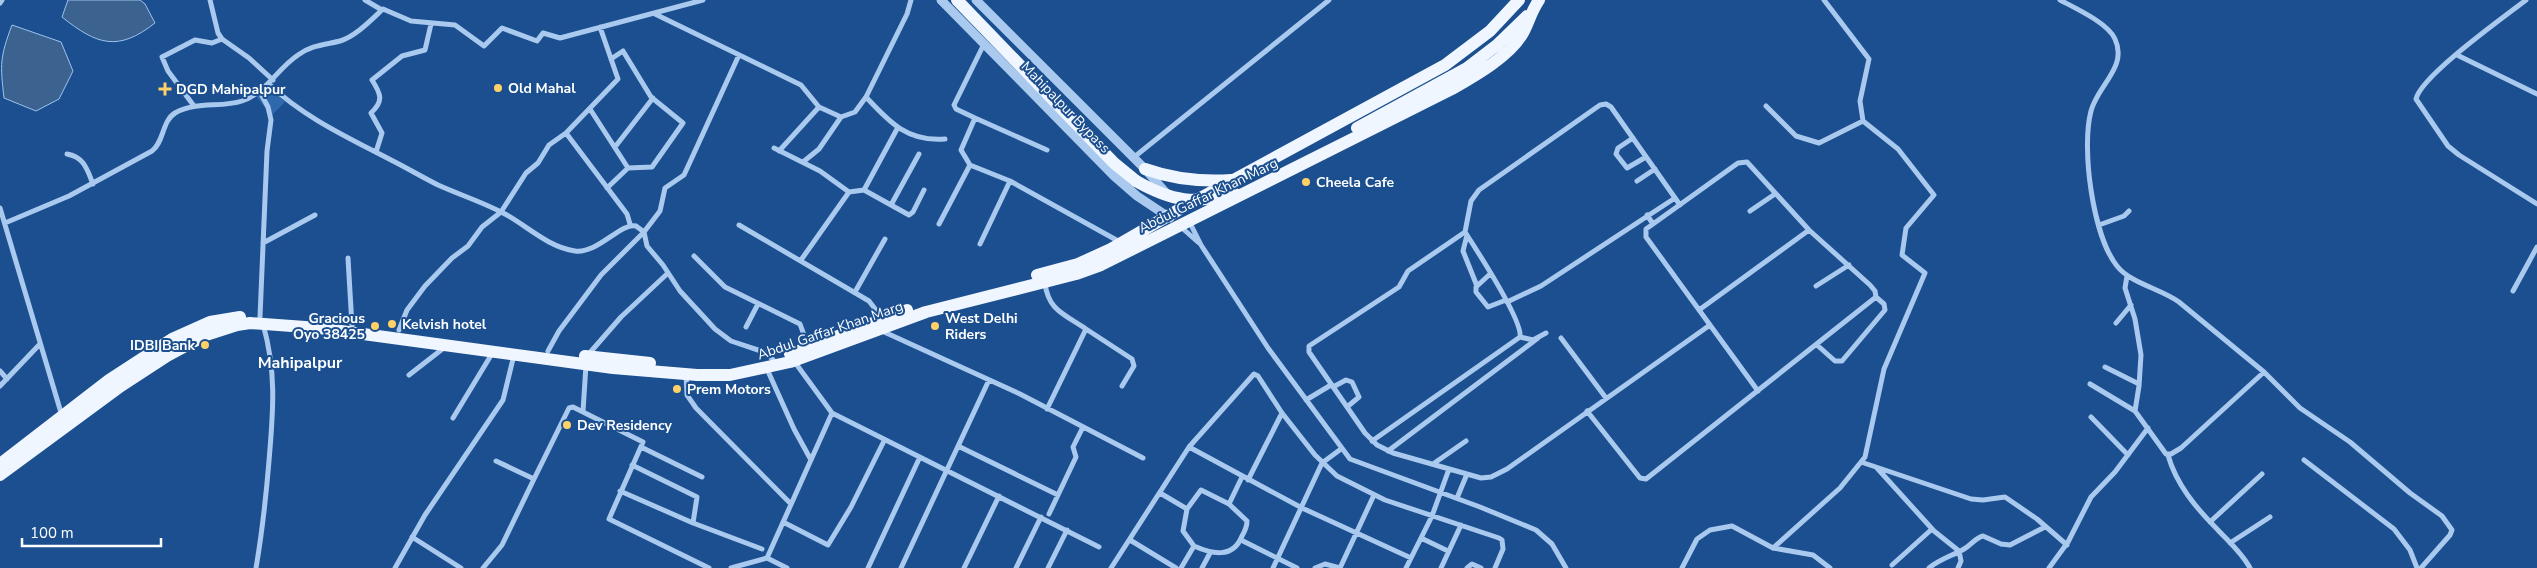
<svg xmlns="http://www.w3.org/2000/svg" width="2537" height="568" font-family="'Nunito Sans',sans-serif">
  <rect width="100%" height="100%" fill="#1b4f8f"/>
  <path fill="#2e69ad" d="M 269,86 L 285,102 L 271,116 L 256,96 Z"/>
  <path fill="#3c6290" stroke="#9cc4f0" d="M 68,0 L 140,0 L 145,4 L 155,23 C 118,52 97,45 62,17 Z
    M 12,25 L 61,42 L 73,71 L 59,99 L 36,111 L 4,98 C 0,64 0,57 12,25 Z"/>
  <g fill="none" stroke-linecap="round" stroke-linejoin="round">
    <path stroke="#a9c9ee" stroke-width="5" d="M 210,0 L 218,33 L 222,39 L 249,58 L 273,80
      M 365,0 L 382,10
      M 1824,0 L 1869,59 L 1860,101 L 1863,121
      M 2060,0 C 2075,8 2108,23 2115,39 C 2128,67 2098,85 2091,111 C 2081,149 2093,236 2117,266 C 2130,283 2161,289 2179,302 L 2264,372 L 2300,408 L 2350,442 L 2410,493 L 2442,516 L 2452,530 L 2450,535 L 2421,568
      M 2526,0 C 2504,17 2421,76 2416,99 L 2448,146 L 2459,155 L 2537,204
      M 0,3 L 2,0
      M 655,14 L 801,85 L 819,107 L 841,117 L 855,112 L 866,97 L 907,14 L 911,0
      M 2457,55 L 2537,94
      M 611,59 L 623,51 L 651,97 L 683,123 L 652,167 L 628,168
      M 269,84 C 303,117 349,138 391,160 C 407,168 422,177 438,185 C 460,195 483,202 505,214 C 527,226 548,247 575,251 C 598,254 621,222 636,226 L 644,232 L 647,246 L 663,265 L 680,291 L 715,329 L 731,341 L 767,353 L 773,360
      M 260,92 L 268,107 L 271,120 L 267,151 L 260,317
      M 866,97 C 890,123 908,142 945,139
      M 194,106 L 168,71 L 162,57 L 195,40 L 212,43 L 222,39
      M 1766,106 L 1796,136 L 1819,143 L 1863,121 L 1898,149 L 1934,195 L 1906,228 L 1902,255 L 1925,273 L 1884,369 L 1865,457 L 1840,488 L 1773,548
      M 590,109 L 628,168 L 607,188
      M 975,118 L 1047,150
      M 897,129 L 864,190 L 909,215 L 913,212 L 924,190
      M 566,133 L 627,214 L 630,224
      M 1633,138 L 1618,148 L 1616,154 L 1627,168 L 1646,157
      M 615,147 L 653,98
      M 774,148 L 820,171 L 849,192 L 864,190
      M 779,151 L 819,107
      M 376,152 L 382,133 L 371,113 C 384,101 381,94 372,80 L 402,56 L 425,50 L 431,24
      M 67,154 C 84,157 87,169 93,184
      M 1133,158 L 1329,0
      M 803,162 L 819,149 L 841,117
      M 970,165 L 961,150 L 975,118 L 956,109 L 954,105 L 984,44
      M 1637,181 L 1655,169
      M 891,205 L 919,154
      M 1680,205 L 1611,107 L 1606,104 L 1600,105 L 1479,190 L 1471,201 L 1465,232 L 1408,271 L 1399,287 L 1309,346 L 1309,352 L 1365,433 L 1377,445 L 1393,453 L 1481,478 L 1491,477 L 1507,469 L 1710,325
      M 0,208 L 62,416
      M 1750,211 L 1775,194
      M 1647,215 L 1653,224 L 1646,229 L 1646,237 L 1758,391
      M 1189,221 L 1201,245 L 1268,348 L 1350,459 L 1480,507 L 1536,530 L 1552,544 L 1566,568
      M 5,223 L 69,196 L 152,151 C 164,142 162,121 175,113 C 196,101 221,108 242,101 C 267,92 277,69 298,55 C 312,45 324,45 340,41 C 356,36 371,20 383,9 L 411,21 L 455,25 L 484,46 L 502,28 L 537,41 L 543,33 L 560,38 L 703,0
      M 939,224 L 970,165 L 1010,181 L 1120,242
      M 739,225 L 869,301 L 882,318
      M 2099,225 L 2124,216 L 2129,211
      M 1181,227 L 1199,243
      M 1467,235 L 1463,251 L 1477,286
      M 263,243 L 315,215
      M 980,244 L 1010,181
      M 694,256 L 725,287 L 800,324 L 808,346
      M 348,258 L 352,326
      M 801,260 L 849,192
      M 1490,274 L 1476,287 L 1476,292 L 1488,307 L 1506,300
      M 2127,276 L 2125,288 L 2135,319 L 2141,355 L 2139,386 L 2135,411 L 2166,454 L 2171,454 L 2181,448 L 2264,372
      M 1045,283 C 1048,310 1064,314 1086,329 L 1047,409
      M 1816,286 L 1849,265
      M 2513,291 L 2537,247
      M 855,292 L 885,239
      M 1507,302 L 1541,286 L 1675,198
      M 1699,310 L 1809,230
      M 2116,323 L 2131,305
      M 746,327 L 758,304
      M 1086,329 L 1132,359 L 1134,366 L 1122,386
      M 399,330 L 407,310 L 425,286 L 452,258 L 468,246 L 482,227 L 501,212 L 526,173 L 538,163 L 549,145 L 566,133 L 618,79 L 600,27
      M 882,331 L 1020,394 L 1143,458
      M 1520,337 L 1533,340 L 1546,333
      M 1561,338 L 1606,398
      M 1817,345 L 1835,361 L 1842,361 L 1885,310 L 1884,304 L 1876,297
      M 548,351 L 559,331 L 601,275 L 644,232 L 660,211 L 665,188 L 684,175 L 739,55
      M 587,356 L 621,317 L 668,273
      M 794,361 L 832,413 L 1099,547
      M 2105,367 L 2139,384
      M 767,369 L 794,429 L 811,460
      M 0,371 L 7,379
      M 686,374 L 687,395 L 696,408 L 791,504
      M 409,375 L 445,347
      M 2090,384 L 2135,411
      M 0,386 L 39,345
      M 1333,387 L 1346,380 L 1352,382 L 1359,397 L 1347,407
      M 1306,400 L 1331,385
      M 583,411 L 586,365
      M 1587,411 L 1640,478 L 1646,479 L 1876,297 L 1875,291 L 1870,285 L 1809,230 L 1747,162 L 1738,163 L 1653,224
      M 2091,417 L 2128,455
      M 453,418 L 493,352
      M 1372,441 L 1520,337 C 1523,321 1476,249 1465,232
      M 958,446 L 1058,495
      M 641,447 L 702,477
      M 1189,447 L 1302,508 L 1411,558
      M 1388,451 L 1538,338
      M 2168,455 C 2176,484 2196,508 2217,529 C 2228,541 2242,553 2250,568
      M 2304,460 L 2394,529 L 2410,550 L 2417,568
      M 496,461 L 534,479 L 569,408 L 573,407 L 643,442 L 609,519 L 709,568
      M 1861,462 L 1971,499 L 1983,500 L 2005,497 L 2037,519 L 2067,545
      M 1433,464 L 1466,441
      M 632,465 L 697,497 L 693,523
      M 1877,468 L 1934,531 L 1959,551 L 1961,561 L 1958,568
      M 1248,480 L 1282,413
      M 620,491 L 693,523 L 762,549
      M 1160,493 L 1187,509 L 1183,531 L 1194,546
      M 1457,498 L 1467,474
      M 1187,509 L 1201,490 L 1229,504 L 1242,477
      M 1049,514 L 1076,457 L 1073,447 L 1083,427
      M 783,522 L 828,545 L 851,507 L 884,441
      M 2210,522 L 2262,474
      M 412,537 L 461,568
      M 1421,538 L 1448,551
      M 1130,540 L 1176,568
      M 1241,540 L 1297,568
      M 2230,543 L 2270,517
      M 767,558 L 832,413
      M 1892,565 L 1932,529
      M 256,568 C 262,533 266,497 269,461 C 273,412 277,373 263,324
      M 395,568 L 425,515 L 503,400 L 514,355
      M 483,568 L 502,545 L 534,479
      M 731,568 L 767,558 L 787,568
      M 868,568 L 919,459
      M 901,568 L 989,380
      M 964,568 L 999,496
      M 1016,568 L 1041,517
      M 1048,568 L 1067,530
      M 1111,568 L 1189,447 L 1254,374 L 1258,376 L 1282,413 L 1315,455 L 1337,476 L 1385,500 L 1499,538 L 1502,540 L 1503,549 L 1495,568
      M 1181,568 L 1194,546 C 1212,554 1233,559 1242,536 C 1245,531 1247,527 1247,521 L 1229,504
      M 1202,568 L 1210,553
      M 1273,568 L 1322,463 L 1341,449
      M 1315,568 L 1325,564 L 1340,568 L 1374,495
      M 1406,568 L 1432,516 L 1449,469
      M 1441,568 L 1461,525
      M 1467,568 L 1472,564 L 1481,568
      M 1682,568 L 1697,539 L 1710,530 L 1732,526 L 1773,548 L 1813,555 L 1830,568
      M 1929,568 C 1940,559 1952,556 1964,549 C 1971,545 1975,538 1983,536 L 2001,544 L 2010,545 L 2045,527
      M 2049,568 L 2068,542 L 2091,497 L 2115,472 L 2148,428"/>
    <path stroke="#a9c9ee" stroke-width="9" d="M 941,0 L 1114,176 L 1137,196 L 1170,218
      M 976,0 L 1145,169 L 1167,194"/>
    <path stroke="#f0f6ff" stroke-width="12" d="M 957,0 L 1114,163 L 1136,181
      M 1357,128 L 1467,68 L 1497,45 L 1527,16
      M 1145,169 C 1173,179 1200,182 1231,180
      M 1037,275 L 1078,264 L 1111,249 L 1180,209 L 1445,65 L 1490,31 L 1519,0
      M 790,354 L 907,310
      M 585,356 L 650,363
      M 0,464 L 109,380 L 172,339 L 210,322 L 240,317
      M 0,475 L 121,386 L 167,356 L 206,335 L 237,325 L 250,323 L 319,328 L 613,368 L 697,375 L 730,375 L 790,362 L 926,312 L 1076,274 L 1101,265 L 1452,89 C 1475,76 1512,55 1524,31 C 1530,19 1531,12 1539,0"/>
    <path stroke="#f0f6ff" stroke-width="12" d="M 1136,181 C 1173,202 1194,204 1235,194"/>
  </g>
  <g fill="#ffd166" stroke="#1b4f8f" stroke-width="2">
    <circle cx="498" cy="88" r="5"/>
    <path d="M162.5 81.5h5v5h5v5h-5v5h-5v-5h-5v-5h5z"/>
    <circle cx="1306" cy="182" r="5"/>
    <circle cx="392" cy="324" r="5"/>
    <circle cx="375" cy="326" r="5"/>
    <circle cx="935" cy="326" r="5"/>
    <circle cx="205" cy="345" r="5"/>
    <circle cx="677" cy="389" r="5"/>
    <circle cx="567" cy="425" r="5"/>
  </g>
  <g text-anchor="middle" stroke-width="4" stroke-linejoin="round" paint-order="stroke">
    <g font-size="14" font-weight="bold" fill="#fff" stroke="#1b4f8f" text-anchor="start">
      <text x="508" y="93">Old Mahal</text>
      <text x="176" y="94">DGD Mahipalpur</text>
      <text x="1316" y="187">Cheela Cafe</text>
      <text x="365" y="323" text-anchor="end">Gracious<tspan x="365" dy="16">Oyo 38425</tspan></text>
      <text x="945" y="323">West Delhi<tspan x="945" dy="16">Riders</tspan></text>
      <text x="402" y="329">Kelvish hotel</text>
      <text x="195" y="350" text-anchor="end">IDBI Bank</text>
      <text x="687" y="394">Prem Motors</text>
      <text x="577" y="430">Dev Residency</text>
    </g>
    <g font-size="14" fill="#fff" stroke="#1b4f8f">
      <text transform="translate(1066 107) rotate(46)" y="5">Mahipalpur Bypass</text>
      <text transform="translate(1208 195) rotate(-26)" y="5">Abdul Gaffar Khan Marg</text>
      <text transform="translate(830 330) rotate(-19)" y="5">Abdul Gaffar Khan Marg</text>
    </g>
    <g font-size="16" font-weight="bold" fill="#fff" stroke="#1b4f8f">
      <text x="300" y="368">Mahipalpur</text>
    </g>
  </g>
  <path d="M22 538v8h139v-8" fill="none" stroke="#ffffff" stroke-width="2.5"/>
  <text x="30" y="538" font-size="15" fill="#ffffff" stroke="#1b4f8f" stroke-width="4" paint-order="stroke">100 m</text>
</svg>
